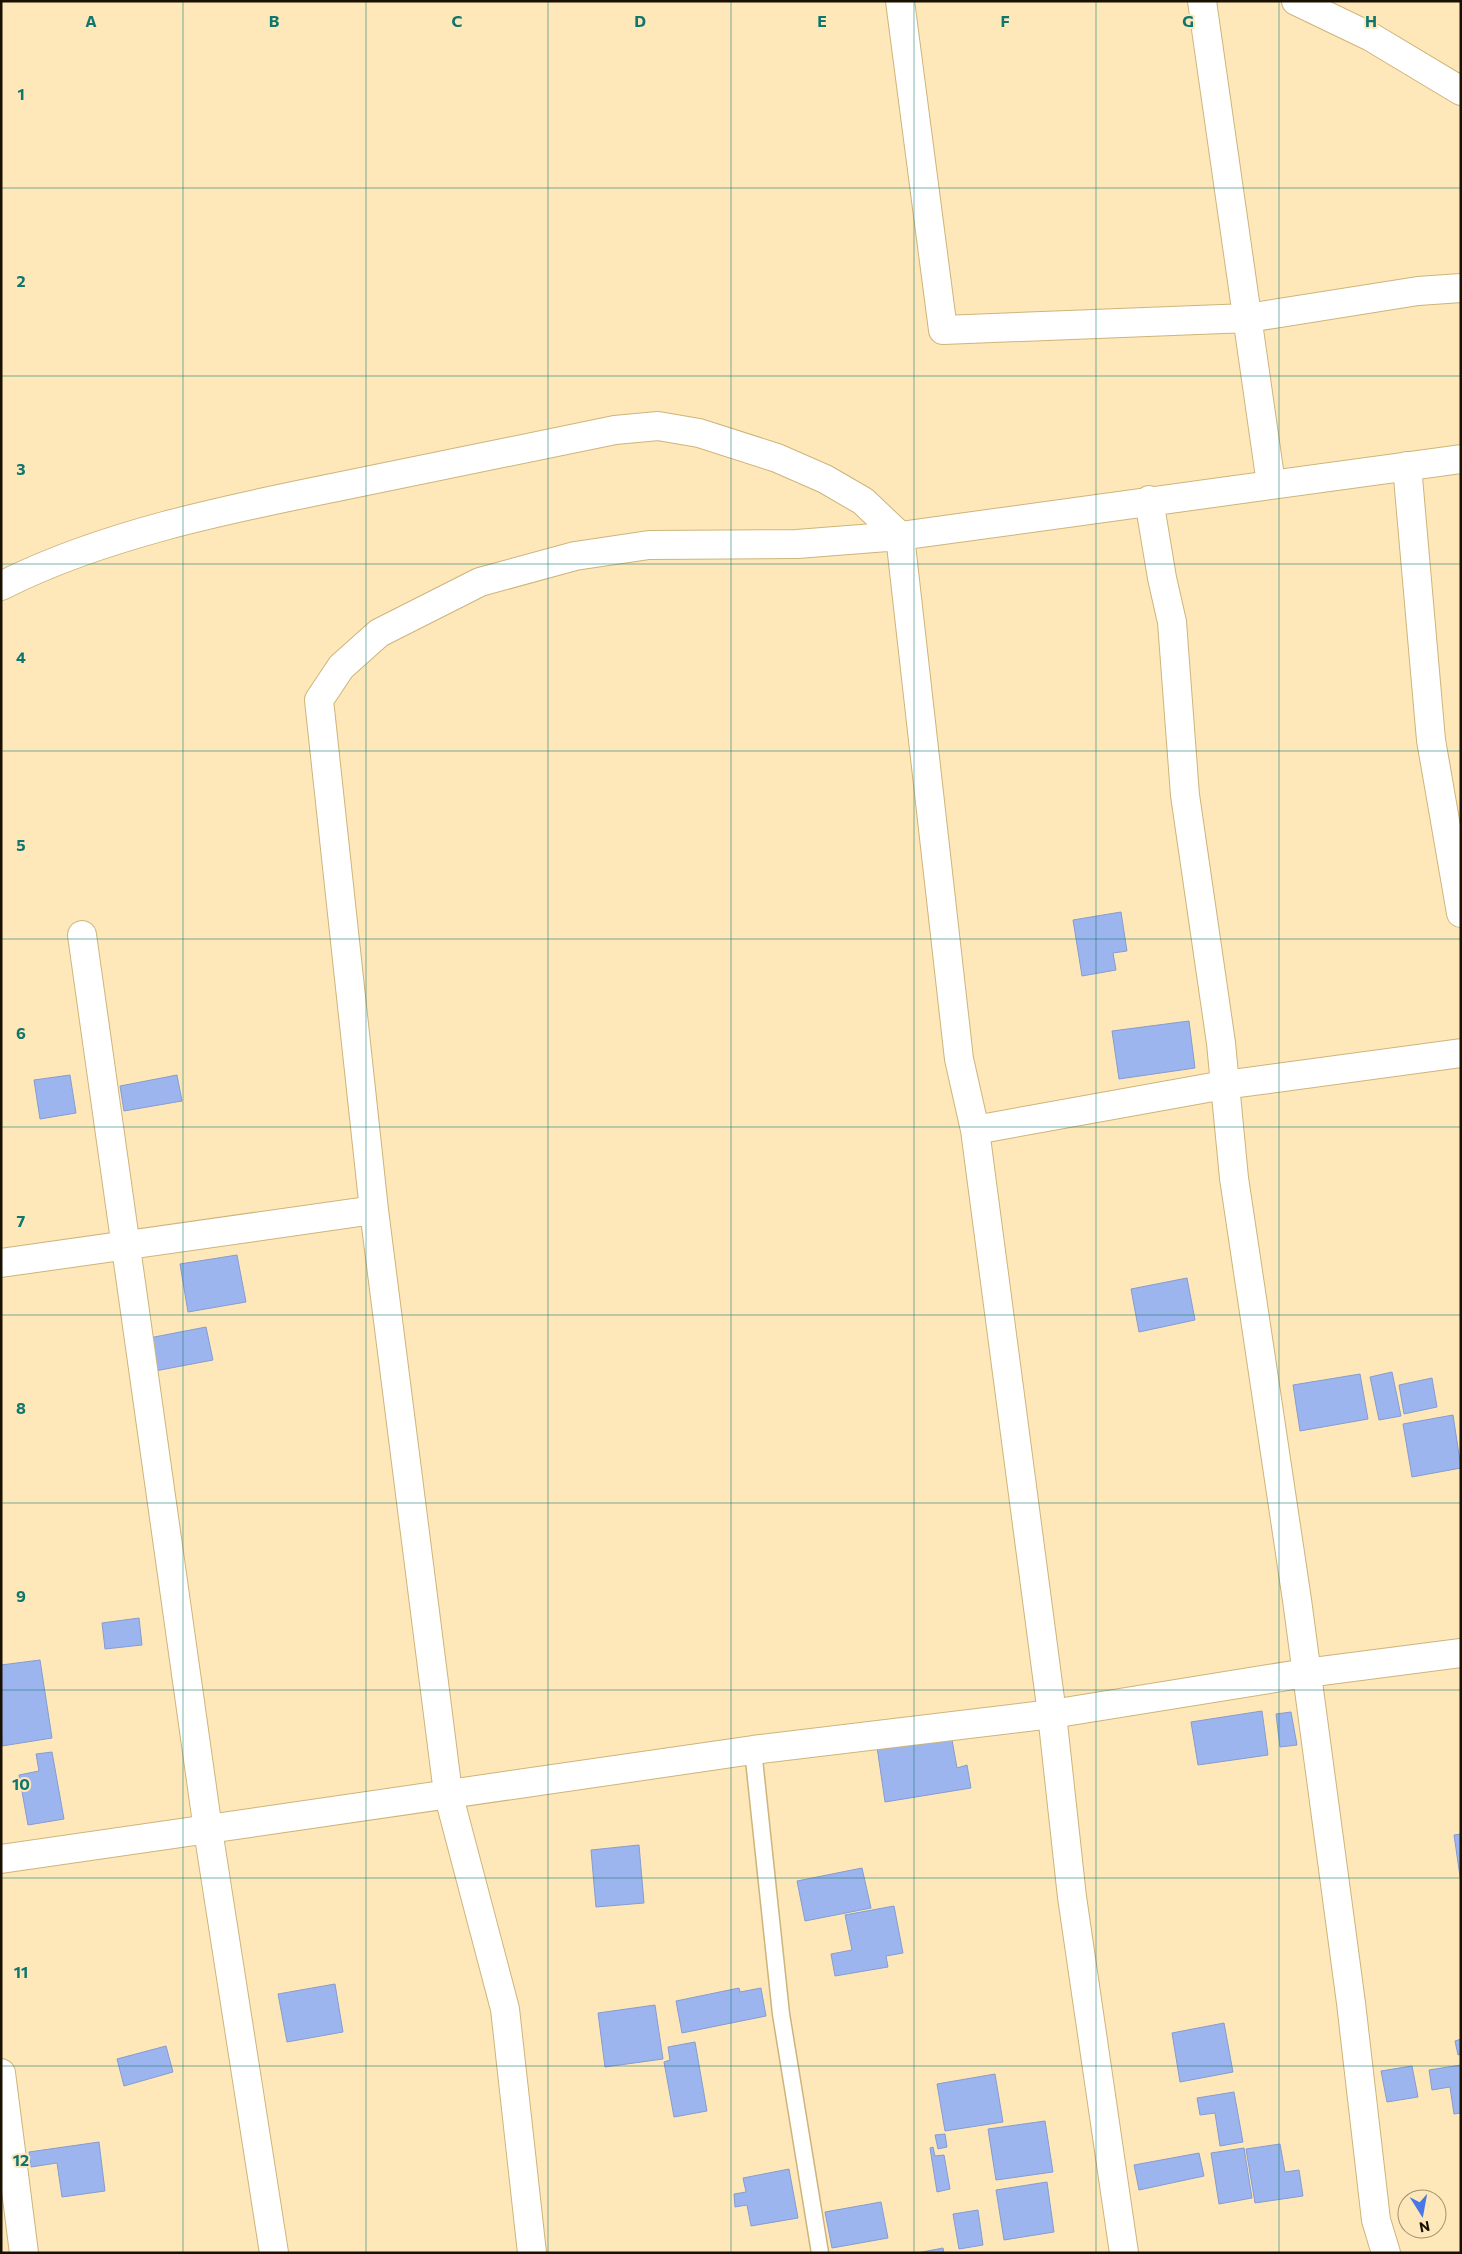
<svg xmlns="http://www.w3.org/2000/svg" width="1462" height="2254" font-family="Commissioner,sans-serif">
  <rect width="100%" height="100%" fill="#fee8ba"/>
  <path fill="#9cb5ee" stroke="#869cd0" d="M 1121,912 L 1127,951 L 1113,953 L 1116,970 L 1082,976 L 1073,920 Z
    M 1189,1021 L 1195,1068 L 1119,1079 L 1112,1031 Z
    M 70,1075 L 76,1113 L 40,1119 L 34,1080 Z
    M 177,1075 L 182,1101 L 124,1111 L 120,1086 Z
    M 237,1255 L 246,1302 L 188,1312 L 180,1264 Z
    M 1187,1278 L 1195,1320 L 1139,1332 L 1131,1289 Z
    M 206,1327 L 213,1360 L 155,1371 L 149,1338 Z
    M 1392,1372 L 1401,1416 L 1379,1420 L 1370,1377 Z
    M 1360,1374 L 1368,1419 L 1300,1431 L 1293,1385 Z
    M 1432,1378 L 1437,1407 L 1404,1414 L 1399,1385 Z
    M 1453,1415 L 1461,1468 L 1412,1477 L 1403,1424 Z
    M 139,1618 L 142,1645 L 105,1649 L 102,1623 Z
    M 40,1660 L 52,1738 L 2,1746 L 1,1665 Z
    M 1262,1711 L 1268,1755 L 1198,1765 L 1191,1722 Z
    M 1291,1712 L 1297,1745 L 1280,1747 L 1276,1714 Z
    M 951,1734 L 957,1768 L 967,1765 L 971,1788 L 885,1802 L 877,1747 Z
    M 52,1752 L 64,1819 L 28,1825 L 19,1775 L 39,1771 L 36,1754 Z
    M 1461,1834 L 1461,1883 L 1454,1835 Z
    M 639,1845 L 644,1903 L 596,1907 L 591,1850 Z
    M 862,1868 L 871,1908 L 805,1921 L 797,1881 Z
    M 894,1906 L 903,1953 L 886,1956 L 888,1967 L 835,1976 L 831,1954 L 852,1950 L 845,1915 Z
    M 335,1984 L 343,2032 L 287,2042 L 278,1994 Z
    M 739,1988 L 740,1992 L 761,1988 L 766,2016 L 682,2033 L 676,2001 Z
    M 655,2005 L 663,2059 L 605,2067 L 598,2013 Z
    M 1224,2023 L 1233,2072 L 1180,2082 L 1172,2033 Z
    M 1461,2039 L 1461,2054 L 1458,2055 L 1455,2041 Z
    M 695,2042 L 707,2111 L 674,2117 L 664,2062 L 670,2060 L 668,2047 Z
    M 166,2046 L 173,2072 L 124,2086 L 117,2059 Z
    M 1461,2065 L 1461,2113 L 1454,2114 L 1450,2087 L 1432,2090 L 1429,2070 Z
    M 1412,2066 L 1418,2097 L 1387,2102 L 1381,2071 Z
    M 995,2074 L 1003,2122 L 945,2131 L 937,2084 Z
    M 1234,2092 L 1243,2142 L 1220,2146 L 1215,2113 L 1200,2115 L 1197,2098 Z
    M 1045,2121 L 1053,2172 L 996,2180 L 988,2129 Z
    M 945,2134 L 947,2147 L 938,2149 L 935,2135 Z
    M 99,2142 L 105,2191 L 62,2197 L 57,2163 L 31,2167 L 29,2152 Z
    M 1280,2144 L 1285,2172 L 1299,2170 L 1303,2196 L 1255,2203 L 1246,2149 Z
    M 933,2147 L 935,2156 L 944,2155 L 950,2189 L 937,2192 L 930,2148 Z
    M 1244,2148 L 1252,2198 L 1219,2204 L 1211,2153 Z
    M 1199,2153 L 1204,2176 L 1139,2190 L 1134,2165 Z
    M 789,2169 L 798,2218 L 751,2226 L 747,2205 L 735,2207 L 734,2194 L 746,2192 L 743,2178 Z
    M 1047,2182 L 1054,2232 L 1004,2240 L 996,2190 Z
    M 881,2202 L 888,2238 L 832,2248 L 825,2212 Z
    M 978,2210 L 983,2245 L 959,2249 L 953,2214 Z
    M 943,2248 L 944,2253 L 917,2253 Z"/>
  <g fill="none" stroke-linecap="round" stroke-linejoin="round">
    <defs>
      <path id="lane" d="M 753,1750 L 781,2014 L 820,2253"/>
      <path id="street" d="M 900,1 L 943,330 L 1248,318 L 1418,291 L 1461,288
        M 1202,1 L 1271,484
        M 1296,1 L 1371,37 L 1461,91
        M 1407,466 L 1431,740 L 1461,913
        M 1149,500 L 1162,578 L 1172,622 L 1185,795 L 1221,1043 L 1234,1178 L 1297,1600 L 1351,2003 L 1376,2220 L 1386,2253
        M 1,586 C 101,535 228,509 337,487 C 430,468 523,449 615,430 L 658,426 L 699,433 L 777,458 L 825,479 L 863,501 L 900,536 L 959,1059 L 975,1130 L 1052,1714 L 1072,1897 L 1124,2253
        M 82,935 L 208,1830 L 274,2253
        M 975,1130 L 1224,1085 L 1461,1053
        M 1,1263 L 374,1210
        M 1,1859 L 753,1750 L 1052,1714 L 1306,1673 L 1461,1653
        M 1,2073 L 24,2253
        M 532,2253 L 505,2009 L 448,1793 L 374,1210 L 319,700 L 341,667 L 379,633 L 480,582 L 575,556 L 649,545 L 797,544 L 900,536 L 1461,459"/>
    </defs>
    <use href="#lane" stroke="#ceb47a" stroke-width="19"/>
    <use href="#street" stroke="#ceb47a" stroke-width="30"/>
    <use href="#lane" stroke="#fff" stroke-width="16"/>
    <use href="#street" stroke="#fff" stroke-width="28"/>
  </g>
  <path fill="none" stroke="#0f766e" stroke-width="1" stroke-opacity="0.55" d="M 183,1 L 183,2253M 366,1 L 366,2253M 548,1 L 548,2253M 731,1 L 731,2253M 914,1 L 914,2253M 1096,1 L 1096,2253M 1279,1 L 1279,2253M 1,188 L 1461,188M 1,376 L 1461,376M 1,564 L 1461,564M 1,751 L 1461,751M 1,939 L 1461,939M 1,1127 L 1461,1127M 1,1315 L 1461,1315M 1,1503 L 1461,1503M 1,1690 L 1461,1690M 1,1878 L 1461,1878M 1,2066 L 1461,2066"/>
  <g font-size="16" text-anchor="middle" font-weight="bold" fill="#0f766e" stroke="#fee8ba" stroke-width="4" stroke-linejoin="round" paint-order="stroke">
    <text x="91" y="27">A</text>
    <text x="274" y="27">B</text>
    <text x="457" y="27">C</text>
    <text x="640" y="27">D</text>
    <text x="822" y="27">E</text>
    <text x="1005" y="27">F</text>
    <text x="1188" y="27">G</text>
    <text x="1371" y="27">H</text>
    <text x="21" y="100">1</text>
    <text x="21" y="287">2</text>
    <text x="21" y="475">3</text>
    <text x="21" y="663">4</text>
    <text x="21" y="851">5</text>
    <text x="21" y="1039">6</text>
    <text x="21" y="1227">7</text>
    <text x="21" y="1414">8</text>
    <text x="21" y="1602">9</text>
    <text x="21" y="1790">10</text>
    <text x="21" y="1978">11</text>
    <text x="21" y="2166">12</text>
  </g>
  <rect width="1462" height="2254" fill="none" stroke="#191000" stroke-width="5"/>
  <g transform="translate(1422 2214) rotate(169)"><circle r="24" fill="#fee8ba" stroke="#a29270"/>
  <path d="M0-4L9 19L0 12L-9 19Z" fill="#4b76e8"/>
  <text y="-8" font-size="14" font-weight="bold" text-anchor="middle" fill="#191000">N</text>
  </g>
</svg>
